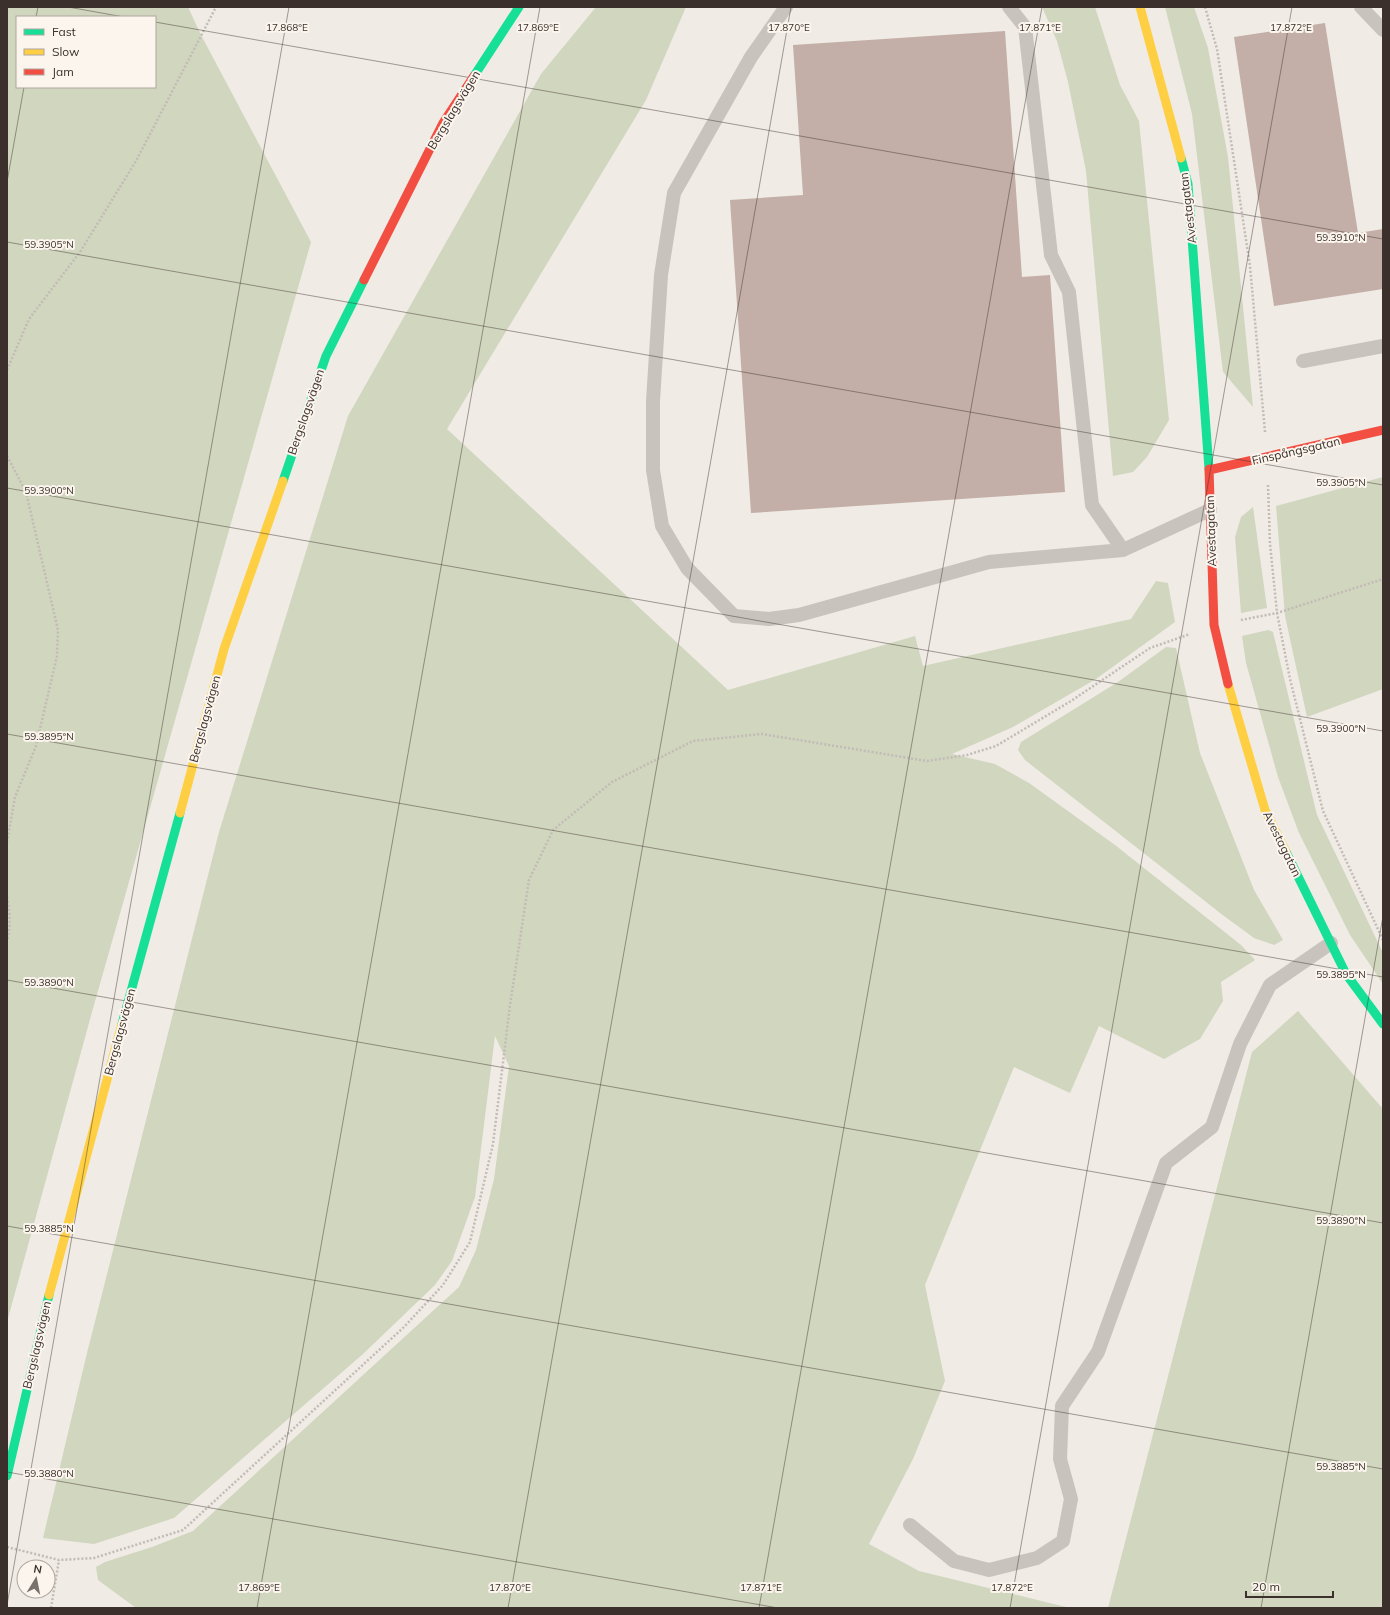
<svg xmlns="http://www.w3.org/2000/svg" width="1390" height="1615" font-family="Mulish,sans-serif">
  <rect width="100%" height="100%" fill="#f0ebe5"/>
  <path fill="#d1d6bf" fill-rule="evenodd" d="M 7,7 L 188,7 L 201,35 L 311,242 L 92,1012 L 7,1322 ZM 17,17 L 155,17 L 155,87 L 17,87 Z
    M 596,7 L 686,7 L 646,100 L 447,429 L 728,690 L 915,636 L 923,666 L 1131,619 L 1156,581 L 1168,583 L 1175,622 L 1096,679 L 1013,727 L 952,754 L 995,764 L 1029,783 L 1115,845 L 1241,945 L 1255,960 L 1221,982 L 1223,1001 L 1200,1039 L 1164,1059 L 1099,1026 L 1070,1093 L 1014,1067 L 925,1285 L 945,1381 L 913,1459 L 869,1544 L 919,1571 L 1070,1608 L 136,1608 L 98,1580 L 96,1567 L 105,1562 L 152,1547 L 193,1531 L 459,1287 L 476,1250 L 494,1179 L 509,1066 L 495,1036 L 475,1197 L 452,1261 L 435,1285 L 363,1354 L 174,1518 L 94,1544 L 43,1538 L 86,1357 L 219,832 L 348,416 L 541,74 Z
    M 1042,7 L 1095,7 L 1120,85 L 1139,121 L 1169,420 L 1147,457 L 1133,472 L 1113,476 L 1086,171 L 1068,82 L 1057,41 Z
    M 1165,7 L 1194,7 L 1208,48 L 1228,157 L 1253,407 L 1223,372 L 1192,114 Z
    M 1383,477 L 1383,689 L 1307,717 L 1285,616 L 1276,506 Z
    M 1253,507 L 1267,608 L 1241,613 L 1235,537 L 1241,517 Z
    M 1268,630 L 1273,632 L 1317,815 L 1383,953 L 1383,984 L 1350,935 L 1299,833 L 1278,777 L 1246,663 L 1242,636 Z
    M 1166,647 L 1176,648 L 1200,753 L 1254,890 L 1283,940 L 1274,945 L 1254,938 L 1224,916 L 1025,760 L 1018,750 L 1021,742 L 1118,682 Z
    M 1298,1011 L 1383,1109 L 1383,1608 L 1108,1608 L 1252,1052 Z"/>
  <path fill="#c3afa7" d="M 1325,23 L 1358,233 L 1383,229 L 1383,289 L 1274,306 L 1234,37 Z
    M 1005,31 L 1022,277 L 1050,275 L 1065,492 L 751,513 L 730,200 L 803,195 L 793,45 Z"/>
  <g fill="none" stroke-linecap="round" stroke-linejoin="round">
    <path stroke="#c2bbb6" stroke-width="2.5" stroke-dasharray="2 2" stroke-linecap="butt" d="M 1205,7 L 1217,49 L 1250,266 L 1265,432
      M 7,370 L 29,319 L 80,252 L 136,161 L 216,7
      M 7,456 L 26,492 L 58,630 L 57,656 L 36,746 L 15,797 L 7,842
      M 1268,485 L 1270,544 L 1277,613 L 1290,679 L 1323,811 L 1383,940
      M 1241,620 L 1277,613 L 1383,579
      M 7,897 C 10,912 11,926 7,941
      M 7,1547 L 59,1560 L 94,1558 L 183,1530 L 403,1328 L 443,1285 L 470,1242 L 493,1144 L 510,1005 L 529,880 L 553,830 L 612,782 L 693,741 L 762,734 L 927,761 L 967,755 L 996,746 L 1071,701 L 1150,648 L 1190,634
      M 51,1608 L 59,1560"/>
    <path stroke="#c9c3be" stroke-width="14" d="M 786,7 L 751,57 L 674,193 L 661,275 L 653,401 L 653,470 L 662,526 L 687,568 L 734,616 L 769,619 L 799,615 L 989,562 L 1123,550 L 1210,510
      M 1009,7 L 1025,27 L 1051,255 L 1069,292 L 1092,505 L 1123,550
      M 1361,7 L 1383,30
      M 1303,361 L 1383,346
      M 910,1525 L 954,1561 L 989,1570 L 1037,1558 L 1063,1541 L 1071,1499 L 1060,1459 L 1062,1406 L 1098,1352 L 1166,1163 L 1212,1127 L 1240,1044 L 1270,985 L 1331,943"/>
    <path stroke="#16e098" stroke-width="9" d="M 474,76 L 519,7
      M 1181,158 L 1188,184 L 1209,469
      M 283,481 L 326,356 L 364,280
      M 1286,852 L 1346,974 L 1383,1024
      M 122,1024 L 180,813
      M 7,1476 L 49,1295"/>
    <path stroke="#ffcf43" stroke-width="9" d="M 1140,7 L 1181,158
      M 1228,684 L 1265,810 L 1286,852
      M 180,813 L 224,649 L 283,481
      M 49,1295 L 122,1024"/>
    <path stroke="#f24e42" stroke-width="9" d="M 364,280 L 443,123 L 474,76
      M 1209,469 L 1214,625 L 1228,684
      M 1209,470 L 1383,430"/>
  </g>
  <path fill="none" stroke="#3b302b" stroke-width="1" stroke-opacity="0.45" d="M 68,7 L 124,17M 36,17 L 38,7M 155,22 L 1383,239M 7,182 L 24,87M 7,242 L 1383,485M 7,488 L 1383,731M 7,734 L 1383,977M 7,980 L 1383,1223M 7,1226 L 1383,1469M 7,1472 L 778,1608M 7,1605 L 289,7M 257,1608 L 540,7M 508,1608 L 791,7M 759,1608 L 1042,7M 1010,1608 L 1292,7M 1261,1608 L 1383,916"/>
  <g text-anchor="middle" stroke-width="4" stroke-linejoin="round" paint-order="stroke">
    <g font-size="12" fill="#3b302b" stroke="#fbf5ee">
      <text transform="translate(454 110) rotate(-59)" y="4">Bergslagsvägen</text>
      <text transform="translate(1188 208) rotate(-97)" y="4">Avestagatan</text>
      <text transform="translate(306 412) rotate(-71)" y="4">Bergslagsvägen</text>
      <text transform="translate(1296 451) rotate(-13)" y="4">Finspångsgatan</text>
      <text transform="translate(1211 531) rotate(-92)" y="4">Avestagatan</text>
      <text transform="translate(205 719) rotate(-75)" y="4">Bergslagsvägen</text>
      <text transform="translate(1282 844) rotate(64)" y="4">Avestagatan</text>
      <text transform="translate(120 1032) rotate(-75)" y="4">Bergslagsvägen</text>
      <text transform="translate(37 1345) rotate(-77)" y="4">Bergslagsvägen</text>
    </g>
  </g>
  <g font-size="10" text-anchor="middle" fill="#3b302b" stroke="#fbf5ee" stroke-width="4" stroke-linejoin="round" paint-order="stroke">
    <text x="538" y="31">17.869°E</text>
    <text x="789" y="31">17.870°E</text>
    <text x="1040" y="31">17.871°E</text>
    <text x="1291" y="31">17.872°E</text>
    <text x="287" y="31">17.868°E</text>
    <text x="1341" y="241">59.3910°N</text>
    <text x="49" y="248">59.3905°N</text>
    <text x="1341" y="486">59.3905°N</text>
    <text x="49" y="494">59.3900°N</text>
    <text x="1341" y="732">59.3900°N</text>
    <text x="49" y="740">59.3895°N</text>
    <text x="1341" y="978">59.3895°N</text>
    <text x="49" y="986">59.3890°N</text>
    <text x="1341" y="1224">59.3890°N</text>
    <text x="49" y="1232">59.3885°N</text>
    <text x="1341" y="1470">59.3885°N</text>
    <text x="49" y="1477">59.3880°N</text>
    <text x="259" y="1591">17.869°E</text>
    <text x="510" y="1591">17.870°E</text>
    <text x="761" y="1591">17.871°E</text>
    <text x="1012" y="1591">17.872°E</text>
  </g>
  <rect width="1390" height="1615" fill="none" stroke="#3b302b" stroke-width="16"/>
  <rect x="16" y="16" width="140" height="72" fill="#fbf5ee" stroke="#aea6a0"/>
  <rect x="24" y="29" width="20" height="6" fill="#16e098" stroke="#aea6a0"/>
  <text x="52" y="36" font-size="12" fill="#3b302b">Fast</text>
  <rect x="24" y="49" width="20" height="6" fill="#ffcf43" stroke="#aea6a0"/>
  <text x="52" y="56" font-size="12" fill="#3b302b">Slow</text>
  <rect x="24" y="69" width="20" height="6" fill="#f24e42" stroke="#aea6a0"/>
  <text x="52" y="76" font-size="12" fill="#3b302b">Jam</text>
  <g transform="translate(36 1579) rotate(10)"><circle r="19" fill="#fbf5ee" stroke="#aea6a0"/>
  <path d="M0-3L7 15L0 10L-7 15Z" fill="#7a716c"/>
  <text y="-6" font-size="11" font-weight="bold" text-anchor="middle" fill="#3b302b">N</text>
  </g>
  <path d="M1246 1591v6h87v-6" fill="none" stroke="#3b302b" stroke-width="2"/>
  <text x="1252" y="1591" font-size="12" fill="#3b302b" stroke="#fbf5ee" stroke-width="3" paint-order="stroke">20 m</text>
</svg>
